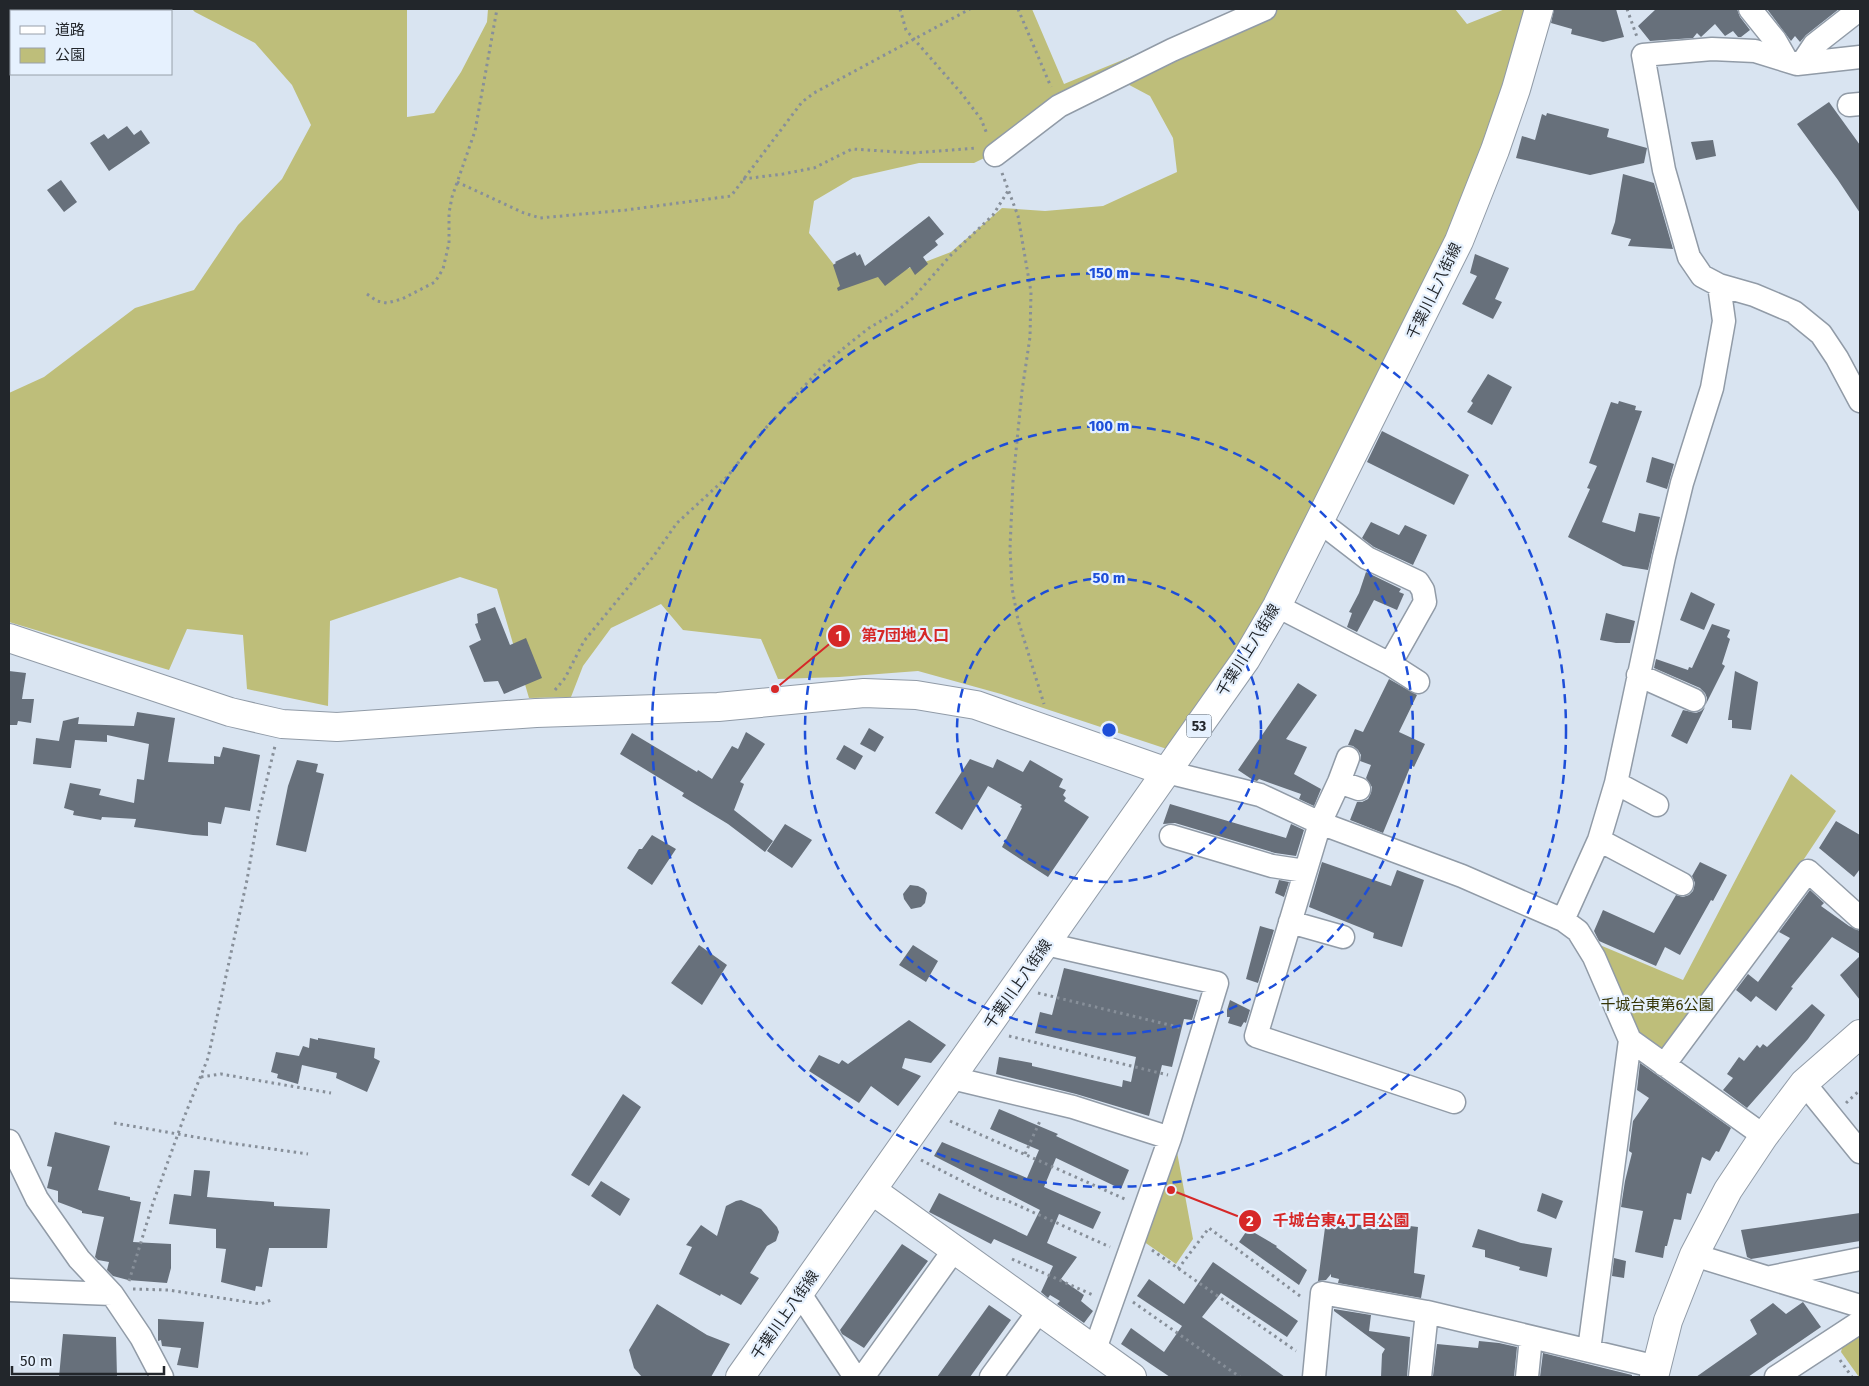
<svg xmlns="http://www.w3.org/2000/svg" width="1869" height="1386" font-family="'Fira Sans','Noto Sans JP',sans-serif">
  <rect width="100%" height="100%" fill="#d9e4f1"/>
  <path fill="#bebe7a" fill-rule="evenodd" d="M 192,9 L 407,9 L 407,117 L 434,113 L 461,72 L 487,22 L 488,9 L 1032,9 L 1064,84 L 1247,9 L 1455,9 L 1467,24 L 1505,9 L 1527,9 L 1484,160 L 1252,636 L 1173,751 L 1001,694 L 918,671 L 839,677 L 778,679 L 761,639 L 683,630 L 661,604 L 611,628 L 583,666 L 571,697 L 529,698 L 497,589 L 460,577 L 330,621 L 328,706 L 247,689 L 243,635 L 187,629 L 169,670 L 9,622 L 9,393 L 44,377 L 135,308 L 194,290 L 238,225 L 282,179 L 311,125 L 292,85 L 255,43 L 195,12 ZM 1118,79 L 1150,96 L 1173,138 L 1177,172 L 1103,206 L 1045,211 L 1002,208 L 951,252 L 899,272 L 835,266 L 809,233 L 814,201 L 853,178 L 919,163 L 974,163 L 1015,143 Z
    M 1791,774 L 1836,811 L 1794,874 L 1668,1047 L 1659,1049 L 1633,1030 L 1595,943 L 1683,980 Z
    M 1175,1141 L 1193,1239 L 1176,1264 L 1140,1239 Z
    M 1860,1332 L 1860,1377 L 1859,1377 L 1841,1352 L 1843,1344 Z"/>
  <path fill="#67707b" d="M 1554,9 L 1616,9 L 1624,37 L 1603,42 L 1571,34 L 1572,29 L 1551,23 Z
    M 1656,9 L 1737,9 L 1740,17 L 1750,30 L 1741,37 L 1738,37 L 1733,31 L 1725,36 L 1715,24 L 1701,37 L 1697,33 L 1693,38 L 1650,41 L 1638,26 Z
    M 1767,9 L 1839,9 L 1806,35 L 1800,42 L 1795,36 L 1791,41 Z
    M 1829,102 L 1860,145 L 1860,213 L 1838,180 L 1797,124 Z
    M 1547,113 L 1609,129 L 1607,137 L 1647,148 L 1644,163 L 1590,175 L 1516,158 L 1522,136 L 1535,140 L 1542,114 L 1546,116 Z
    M 127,126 L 134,135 L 141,130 L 150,143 L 109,171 L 90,143 L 104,134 L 108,139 Z
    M 1713,140 L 1716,156 L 1696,160 L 1691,142 Z
    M 1623,174 L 1654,183 L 1673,249 L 1628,246 L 1631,239 L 1611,234 L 1615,222 Z
    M 61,180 L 77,202 L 64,212 L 47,190 Z
    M 929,216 L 944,234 L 935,241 L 938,245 L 923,257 L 928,264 L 915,275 L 910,267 L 885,286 L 878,277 L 838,291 L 837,288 L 840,286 L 833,265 L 836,263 L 835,262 L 855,252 L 857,256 L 860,254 L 865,266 Z
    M 1475,254 L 1509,268 L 1495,299 L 1502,302 L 1493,319 L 1462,304 L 1477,276 L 1470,273 Z
    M 1488,374 L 1512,387 L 1492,425 L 1467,412 L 1473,403 L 1471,401 Z
    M 1619,401 L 1636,406 L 1635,410 L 1642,411 L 1602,522 L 1635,532 L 1639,513 L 1660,517 L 1648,570 L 1623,566 L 1568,537 L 1590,489 L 1587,488 L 1597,466 L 1589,463 L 1611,402 L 1618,404 Z
    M 1382,431 L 1469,475 L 1454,505 L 1367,462 Z
    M 1652,457 L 1674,464 L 1667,489 L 1646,482 Z
    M 1371,522 L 1399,535 L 1405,525 L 1427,535 L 1413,565 L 1374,547 L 1362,538 Z
    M 1366,572 L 1401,589 L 1399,592 L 1404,594 L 1397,610 L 1374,600 L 1357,632 L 1347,627 L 1352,613 L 1349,612 L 1359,593 Z
    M 1691,592 L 1715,604 L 1704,630 L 1680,620 Z
    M 495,607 L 510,645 L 526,638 L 542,678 L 504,694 L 498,681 L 484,682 L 469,646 L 481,640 L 475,624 L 478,623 L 477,614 Z
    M 1606,613 L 1635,621 L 1630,643 L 1616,643 L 1600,640 Z
    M 1712,624 L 1730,630 L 1727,637 L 1730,639 L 1722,664 L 1725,666 L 1706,704 L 1707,698 L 1705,693 L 1700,688 L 1654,668 L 1656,659 L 1688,670 L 1689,667 L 1692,668 Z
    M 9,671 L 26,673 L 22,699 L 34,699 L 31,723 L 18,721 L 17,725 L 9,725 Z
    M 1735,671 L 1758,682 L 1751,730 L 1732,728 L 1732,720 L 1728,720 Z
    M 1389,679 L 1417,695 L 1399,732 L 1425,744 L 1414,767 L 1411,765 L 1383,833 L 1350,820 L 1357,802 L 1362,802 L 1368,799 L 1371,793 L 1372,787 L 1366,778 L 1371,765 L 1360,761 L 1361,755 L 1358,750 L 1353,746 L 1348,745 L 1355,729 L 1363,732 Z
    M 1298,683 L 1317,695 L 1286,739 L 1307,747 L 1294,774 L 1321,789 L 1314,806 L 1299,799 L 1301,794 L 1259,779 L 1257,781 L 1253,780 L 1238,770 Z
    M 1705,707 L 1687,744 L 1671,736 L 1683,710 L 1696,713 L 1701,711 Z
    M 137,712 L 175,718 L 168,762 L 214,764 L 214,756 L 220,757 L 223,747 L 260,755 L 250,811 L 225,807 L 221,824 L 208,822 L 208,836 L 193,835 L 134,827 L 136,819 L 102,817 L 101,820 L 73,815 L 74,811 L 64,808 L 70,783 L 101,789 L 99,795 L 134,803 L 137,779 L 144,780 L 149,744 L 107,735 L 107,742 L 75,740 L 71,768 L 69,768 L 33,764 L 36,738 L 59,741 L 63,721 L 79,717 L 78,724 L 134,726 Z
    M 869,728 L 884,737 L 875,752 L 860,744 Z
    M 746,732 L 765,744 L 740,782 L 744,784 L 734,810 L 773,841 L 765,852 L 728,824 L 682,796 L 684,793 L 620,754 L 632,733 L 697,772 L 698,770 L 712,779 L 732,746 L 738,749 Z
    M 844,745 L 863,756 L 855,770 L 836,759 Z
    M 970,759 L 993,768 L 997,759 L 1023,772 L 1030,760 L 1063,779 L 1059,787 L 1066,790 L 1063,795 L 1066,798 L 1064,801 L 1089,817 L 1048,877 L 1002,847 L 1022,808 L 1020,807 L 1022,805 L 988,786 L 962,830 L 935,813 Z
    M 297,760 L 318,764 L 316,772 L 324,774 L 306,852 L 276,845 L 288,786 Z
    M 1170,804 L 1286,838 L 1291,824 L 1304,830 L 1296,856 L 1275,853 L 1175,823 L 1163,824 Z
    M 1836,821 L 1860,835 L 1860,869 L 1854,877 L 1819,848 Z
    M 785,824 L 812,840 L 792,868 L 767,851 Z
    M 652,835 L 676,849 L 652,885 L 627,868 L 639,849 L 642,849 Z
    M 1322,862 L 1391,886 L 1397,870 L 1424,880 L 1402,947 L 1373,938 L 1374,933 L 1309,907 Z
    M 1700,862 L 1727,875 L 1713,901 L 1711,900 L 1680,955 L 1665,947 L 1656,966 L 1599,941 L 1594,931 L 1603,910 L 1654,933 L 1676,895 L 1683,897 L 1689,895 L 1693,891 L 1695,883 L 1692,876 Z
    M 1279,880 L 1289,882 L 1284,897 L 1275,893 Z
    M 910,885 L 918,886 L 924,889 L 927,893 L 925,903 L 921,907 L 911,909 L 904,899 L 903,894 Z
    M 1810,890 L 1824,903 L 1821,906 L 1849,926 L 1860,931 L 1860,954 L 1832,937 L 1791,987 L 1793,988 L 1776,1011 L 1756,996 L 1751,1002 L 1736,990 L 1748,974 L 1758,982 L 1790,938 L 1779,932 Z
    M 1260,926 L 1274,930 L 1258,983 L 1246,979 Z
    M 699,945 L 727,965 L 702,1005 L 671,983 Z
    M 913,945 L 938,961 L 926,982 L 899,965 Z
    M 1860,956 L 1860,1000 L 1840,975 Z
    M 1064,968 L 1198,1000 L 1192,1020 L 1184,1019 L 1172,1067 L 1162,1065 L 1149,1116 L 1076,1094 L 996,1074 L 999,1057 L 1032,1063 L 1032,1066 L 1122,1087 L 1123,1080 L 1131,1082 L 1136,1057 L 1035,1033 L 1040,1012 L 1052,1015 Z
    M 1230,1000 L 1250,1010 L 1246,1023 L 1244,1022 L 1241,1027 L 1228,1023 L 1230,1017 L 1227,1017 L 1227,1010 Z
    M 1812,1004 L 1825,1015 L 1808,1039 L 1747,1108 L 1723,1090 L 1733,1078 L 1727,1074 L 1739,1057 L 1744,1061 L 1757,1045 L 1760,1048 L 1763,1044 L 1767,1047 Z
    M 909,1020 L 946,1045 L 931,1063 L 905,1058 L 902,1068 L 921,1076 L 898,1106 L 871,1086 L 859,1103 L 809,1071 L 819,1055 L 839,1064 L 842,1060 L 848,1064 Z
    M 310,1038 L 318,1040 L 318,1038 L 375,1048 L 374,1058 L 380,1061 L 367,1092 L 336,1078 L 337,1073 L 302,1065 L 298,1084 L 277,1078 L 278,1074 L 271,1072 L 276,1052 L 299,1056 L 303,1046 L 309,1048 Z
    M 1640,1063 L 1731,1128 L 1719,1152 L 1716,1151 L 1710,1161 L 1702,1157 L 1691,1194 L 1687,1193 L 1681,1220 L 1674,1219 L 1667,1246 L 1665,1246 L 1663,1258 L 1635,1252 L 1643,1211 L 1621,1207 L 1625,1181 L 1632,1153 L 1629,1151 L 1633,1121 L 1649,1098 L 1637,1090 Z
    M 623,1094 L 641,1107 L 589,1186 L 571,1175 Z
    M 999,1109 L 1058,1134 L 1056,1136 L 1129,1170 L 1121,1189 L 1056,1158 L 1044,1187 L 1101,1212 L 1093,1229 L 1059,1214 L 1047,1243 L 1077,1257 L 1061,1279 L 1084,1295 L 1081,1301 L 1093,1311 L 1084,1323 L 1057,1304 L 1060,1301 L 1050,1295 L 1048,1298 L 1041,1292 L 1053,1266 L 994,1239 L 991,1244 L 929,1212 L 939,1193 L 1027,1236 L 1040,1210 L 934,1156 L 942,1142 L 1027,1178 L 1039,1150 L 990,1129 Z
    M 55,1132 L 110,1146 L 98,1190 L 130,1197 L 130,1200 L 141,1202 L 133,1242 L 171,1244 L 171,1268 L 167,1283 L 128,1280 L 113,1276 L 107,1270 L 109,1262 L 98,1260 L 95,1257 L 104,1217 L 82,1213 L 82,1211 L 58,1202 L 58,1191 L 47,1188 L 52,1167 L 47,1166 Z
    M 194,1170 L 210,1171 L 207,1197 L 274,1202 L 274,1206 L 330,1209 L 327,1248 L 269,1248 L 262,1287 L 256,1286 L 255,1291 L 221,1282 L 226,1249 L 216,1248 L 216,1229 L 169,1224 L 174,1194 L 191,1196 Z
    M 601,1181 L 630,1199 L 620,1216 L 591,1196 Z
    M 1542,1193 L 1563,1201 L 1556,1219 L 1537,1211 Z
    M 741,1200 L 761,1209 L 777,1227 L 779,1232 L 776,1241 L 767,1246 L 750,1273 L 759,1278 L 741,1305 L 721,1294 L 720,1296 L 679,1274 L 692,1247 L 686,1245 L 701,1225 L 717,1236 L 726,1206 L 736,1201 Z
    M 1860,1213 L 1860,1241 L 1751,1259 L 1747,1257 L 1741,1230 Z
    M 1326,1220 L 1367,1226 L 1368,1221 L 1418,1227 L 1414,1273 L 1425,1275 L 1421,1298 L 1338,1283 L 1339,1279 L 1331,1277 L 1331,1274 L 1326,1280 L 1318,1281 Z
    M 1248,1229 L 1277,1246 L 1276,1247 L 1307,1270 L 1299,1285 L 1239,1242 Z
    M 1478,1229 L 1521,1243 L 1552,1248 L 1547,1277 L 1519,1270 L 1520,1267 L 1485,1257 L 1485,1250 L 1472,1247 Z
    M 902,1244 L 928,1261 L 864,1348 L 842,1334 L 840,1330 Z
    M 1614,1258 L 1626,1261 L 1624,1278 L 1612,1276 Z
    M 1213,1262 L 1298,1321 L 1287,1337 L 1221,1293 L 1202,1317 L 1285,1377 L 1170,1377 L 1121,1344 L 1131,1328 L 1164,1352 L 1182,1326 L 1137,1296 L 1149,1279 L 1184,1304 Z
    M 1803,1302 L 1821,1327 L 1748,1377 L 1696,1377 L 1757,1334 L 1750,1320 L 1773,1303 L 1786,1314 Z
    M 657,1304 L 707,1335 L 730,1344 L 711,1377 L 642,1377 L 634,1368 L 629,1350 Z
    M 989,1305 L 1011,1320 L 970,1377 L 937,1377 Z
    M 1334,1309 L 1371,1315 L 1369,1331 L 1410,1337 L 1407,1377 L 1381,1377 L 1382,1354 L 1385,1349 L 1334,1311 Z
    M 158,1319 L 204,1322 L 198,1368 L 177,1365 L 181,1348 L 162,1346 L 161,1340 L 158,1341 Z
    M 63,1334 L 116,1337 L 117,1377 L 59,1377 Z
    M 1479,1341 L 1499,1343 L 1517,1347 L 1514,1377 L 1433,1376 L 1437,1344 L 1478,1348 Z
    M 1543,1353 L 1632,1375 L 1632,1377 L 1540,1377 Z"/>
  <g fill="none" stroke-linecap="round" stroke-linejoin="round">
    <defs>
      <path id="minor" d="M 1750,9 L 1775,40 L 1787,61
        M 1860,57 L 1797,64 L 1755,51 L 1712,49 L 1643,55 L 1664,170 L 1689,257 L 1702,276 L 1719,285 L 1754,295 L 1794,312 L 1821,334 L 1837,358 L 1860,401
        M 1802,63 L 1814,45 L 1860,9
        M 1849,105 L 1860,104
        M 995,155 L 1059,106 L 1172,50 L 1265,9
        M 1319,521 L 1367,558 L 1418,582 L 1423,590 L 1425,602 L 1390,664
        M 1277,606 L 1390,664 L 1418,682
        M 1638,675 L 1694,700
        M 1348,758 L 1339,782 L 1320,823 L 1256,1036 L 1454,1102
        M 1167,772 L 1260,795 L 1320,823 L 1462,876 L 1563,920 L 1578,931 L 1594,957 L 1630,1040 L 1764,1136
        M 1339,782 L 1359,789
        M 1616,783 L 1657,805
        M 1171,836 L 1272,866 L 1305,871
        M 1599,840 L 1682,884
        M 1563,920 L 1599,840 L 1616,783 L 1664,557 L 1682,483 L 1712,388 L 1724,321 L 1719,285
        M 1290,922 L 1343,937
        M 1046,944 L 1217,983 L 1170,1138 L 1094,1352
        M 1664,1065 L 1808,871 L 1860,918
        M 952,1078 L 1073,1107 L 1170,1138
        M 1804,1083 L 1860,1152
        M 9,1141 L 37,1199 L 79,1259 L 112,1294 L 141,1337 L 162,1377
        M 1694,1255 L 1860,1306
        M 1771,1277 L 1860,1259
        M 9,1290 L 112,1294
        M 800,1294 L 855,1377
        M 1589,1350 L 1630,1040
        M 863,1377 L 954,1250
        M 991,1377 L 1039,1311
        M 1314,1377 L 1322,1293 L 1427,1312 L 1657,1367
        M 1420,1377 L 1427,1312
        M 1527,1377 L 1531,1337
        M 1776,1377 L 1860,1322"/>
      <path id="tertiary" d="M 9,638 L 230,712 L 282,724 L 337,727 L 536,713 L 718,707 L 864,693 L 916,695 L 976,705 L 1167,772
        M 873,1191 L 1132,1377
        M 1654,1377 L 1668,1321 L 1694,1255 L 1728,1190 L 1764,1136 L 1804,1083 L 1860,1034"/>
      <path id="primary" d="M 740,1377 L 1246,659 L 1277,606 L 1459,241 L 1495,150 L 1516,89 L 1539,9"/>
    </defs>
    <use href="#minor" stroke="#919ba7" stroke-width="25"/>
    <use href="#tertiary" stroke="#919ba7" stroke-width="30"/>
    <use href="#primary" stroke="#919ba7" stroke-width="30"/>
    <path stroke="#878f99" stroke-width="3" stroke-dasharray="2.5 4" stroke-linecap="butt" d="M 900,9 L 906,30 L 962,94 L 981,119 L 987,134
      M 1018,9 L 1051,87
      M 1627,9 L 1637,37
      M 1002,173 L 1018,216 L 1031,292 L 1030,337 L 1022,391 L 1013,481 L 1010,548 L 1012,588 L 1018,620 L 1044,704
      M 743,179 L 783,174 L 814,168 L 852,149 L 913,153 L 976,148
      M 457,182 L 524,213 L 540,218 L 626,210 L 731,196 L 802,102 L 814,93 L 970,9
      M 367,294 L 377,301 L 387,303 L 402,299 L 435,282 L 443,269 L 449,243 L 449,213 L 452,197 L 475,131 L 497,9
      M 555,690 L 565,678 L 584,641 L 653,557 L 677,523 L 727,477 L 763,431 L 820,369 L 845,347 L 869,328 L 896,312 L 913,298 L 951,255 L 993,215 L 1008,191
      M 1038,993 L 1182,1028
      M 1009,1036 L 1168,1075
      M 201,1077 L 221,1074 L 331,1093
      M 1846,1103 L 1860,1090
      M 950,1121 L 1127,1200
      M 114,1123 L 230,1143 L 308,1154
      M 1025,1154 L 1040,1121
      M 921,1160 L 995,1198 L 1006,1200 L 1110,1247
      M 1152,1250 L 1296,1351
      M 1012,1259 L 1093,1295
      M 1178,1269 L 1209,1228 L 1300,1296
      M 129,1281 L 153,1203 L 183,1120 L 208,1058 L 247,880 L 258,816 L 275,746
      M 133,1289 L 168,1290 L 261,1304 L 271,1300
      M 1133,1302 L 1240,1377
      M 1840,1360 L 1852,1377"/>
    <use href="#minor" stroke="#fff" stroke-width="22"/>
    <use href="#tertiary" stroke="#fff" stroke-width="28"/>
    <use href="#primary" stroke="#fff" stroke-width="28"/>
  </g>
  <g fill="none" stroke="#1d4ed8" stroke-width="2.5" stroke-dasharray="9 6">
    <circle cx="1109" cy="730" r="152"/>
    <circle cx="1109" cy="730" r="304"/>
    <circle cx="1109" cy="730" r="457"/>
  </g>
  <g text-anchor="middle" stroke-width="4.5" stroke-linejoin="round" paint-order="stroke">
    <rect fill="#e6f1fe" stroke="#5d636a" stroke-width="1" x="1186.5" y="714.5" width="25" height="23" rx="4"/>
    <g font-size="14" font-weight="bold" fill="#22262b">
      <text x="1199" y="731">53</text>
    </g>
    <g font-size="15" fill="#22262b" stroke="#e6f1fe">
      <text transform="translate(1434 291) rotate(-64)" y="5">千葉川上八街線</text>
      <text transform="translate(1248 650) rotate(-58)" y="5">千葉川上八街線</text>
      <text transform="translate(1018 984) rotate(-55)" y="5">千葉川上八街線</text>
      <text transform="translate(785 1315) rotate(-55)" y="5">千葉川上八街線</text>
    </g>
    <g font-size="15" fill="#353404" stroke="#e6f1fe">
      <text x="1657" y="1010">千城台東第6公園</text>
    </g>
  </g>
  <circle cx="1109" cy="730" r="8" fill="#1d4ed8" stroke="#e6f1fe" stroke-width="2.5"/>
  <g font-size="15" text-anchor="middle" font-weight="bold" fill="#1d4ed8" stroke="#e6f1fe" stroke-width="4.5" stroke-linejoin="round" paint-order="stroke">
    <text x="1109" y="278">150 m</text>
    <text x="1109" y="431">100 m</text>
    <text x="1109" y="583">50 m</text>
  </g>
  <path fill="none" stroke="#d62828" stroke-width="2" d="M775 689L839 636M1171 1190L1250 1221"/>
  <g fill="#d62828" stroke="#e6f1fe" stroke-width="2">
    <circle cx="775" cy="689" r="5"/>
    <circle cx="1171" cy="1190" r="5"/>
    <circle cx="839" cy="636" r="12"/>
    <circle cx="1250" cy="1221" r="12"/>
  </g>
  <g font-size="15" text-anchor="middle" font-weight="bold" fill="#fff">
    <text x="839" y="641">1</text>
    <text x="1250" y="1226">2</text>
  </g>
  <g font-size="16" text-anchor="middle" font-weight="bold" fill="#d62828" stroke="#e6f1fe" stroke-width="4.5" stroke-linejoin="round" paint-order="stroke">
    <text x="905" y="641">第7団地入口</text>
    <text x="1341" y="1226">千城台東4丁目公園</text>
  </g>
  <rect width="1869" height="1386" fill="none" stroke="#22262b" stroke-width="20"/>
  <rect x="10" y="10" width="162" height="65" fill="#e6f1fe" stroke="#98a0aa"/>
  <rect x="20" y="26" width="25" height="8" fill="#ffffff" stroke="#98a0aa"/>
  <text x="55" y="35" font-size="15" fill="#22262b">道路</text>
  <rect x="20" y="48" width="25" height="15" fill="#bebe7a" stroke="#98a0aa"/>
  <text x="55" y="60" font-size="15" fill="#22262b">公園</text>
  <path d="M12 1366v8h152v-8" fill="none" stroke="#22262b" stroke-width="2.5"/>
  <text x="20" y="1366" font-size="15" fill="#22262b" stroke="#e6f1fe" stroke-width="4" paint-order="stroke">50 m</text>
</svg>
